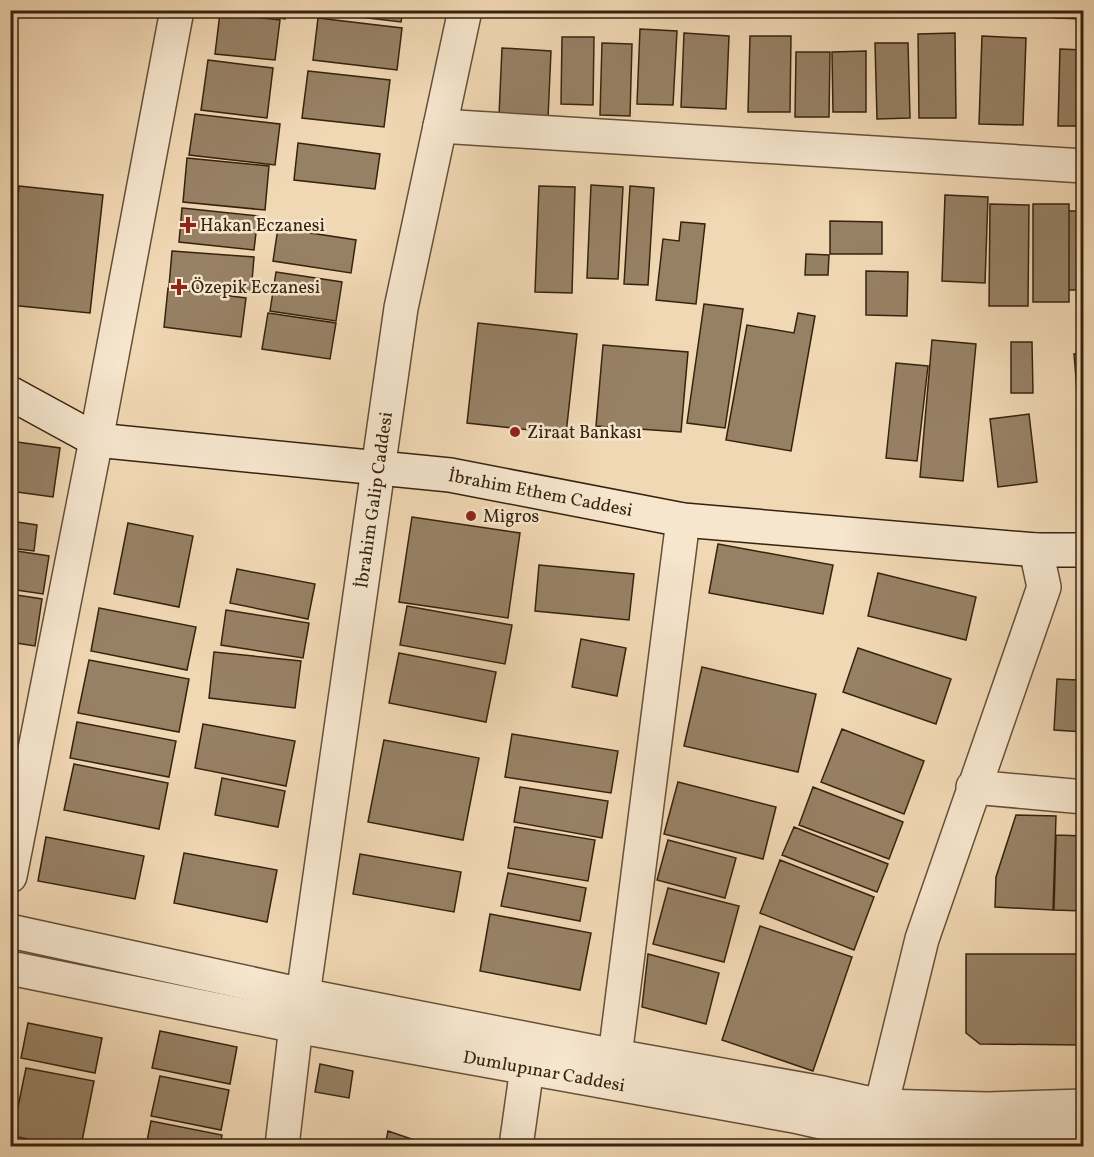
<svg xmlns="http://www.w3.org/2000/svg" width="1094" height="1157" font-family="Vollkorn,serif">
  <rect width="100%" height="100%" fill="#f1d8b4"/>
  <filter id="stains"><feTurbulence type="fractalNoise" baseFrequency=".00333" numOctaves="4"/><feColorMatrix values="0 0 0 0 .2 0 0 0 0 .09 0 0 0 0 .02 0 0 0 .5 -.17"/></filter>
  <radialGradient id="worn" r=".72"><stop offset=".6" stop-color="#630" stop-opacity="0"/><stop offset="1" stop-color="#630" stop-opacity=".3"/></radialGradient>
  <path fill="#978165" stroke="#36230f" stroke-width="1.5" d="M 227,10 L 287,10 L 285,19 Z
    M 318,10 L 403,10 L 401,22 L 318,12 Z
    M 976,10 L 1004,10 L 1003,16 L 975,14 Z
    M 1055,10 L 1084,10 L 1084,19 L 1055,18 Z
    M 220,13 L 280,20 L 275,60 L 215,54 Z
    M 318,18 L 402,28 L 397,70 L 313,60 Z
    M 640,29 L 677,31 L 673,105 L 637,104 Z
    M 684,33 L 729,36 L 726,109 L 681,107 Z
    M 955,33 L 956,118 L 919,118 L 918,34 Z
    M 750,36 L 791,36 L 790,112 L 748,112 Z
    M 982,36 L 1026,38 L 1023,125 L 979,124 Z
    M 562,37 L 594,37 L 593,105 L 561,104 Z
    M 602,43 L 632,44 L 630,116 L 600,115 Z
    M 875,43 L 908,43 L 910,118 L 877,119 Z
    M 502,48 L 551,51 L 548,118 L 499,116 Z
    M 1060,49 L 1084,50 L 1084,126 L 1058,126 Z
    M 866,51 L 866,112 L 833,112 L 832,52 Z
    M 796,52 L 830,52 L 829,117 L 795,117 Z
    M 208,60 L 273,68 L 267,118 L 201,110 Z
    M 308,71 L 390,80 L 384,127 L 302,118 Z
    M 195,114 L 280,124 L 275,165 L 189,155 Z
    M 298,143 L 380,154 L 375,189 L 294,180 Z
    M 187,158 L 269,166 L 265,210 L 183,202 Z
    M 591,185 L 623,187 L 618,279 L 587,278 Z
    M 19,186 L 103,195 L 90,313 L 10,305 L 10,269 Z
    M 539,186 L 575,187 L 572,293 L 535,292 Z
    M 630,186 L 654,188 L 648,285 L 624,284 Z
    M 945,195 L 988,197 L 985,283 L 942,281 Z
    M 990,204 L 1029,205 L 1028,306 L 989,306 Z
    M 1033,204 L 1069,204 L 1069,302 L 1033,302 Z
    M 182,208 L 258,216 L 254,250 L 179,242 Z
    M 1069,211 L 1084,211 L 1084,290 L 1069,290 Z
    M 830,221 L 882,222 L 882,254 L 830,254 Z
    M 681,222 L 705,224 L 696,304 L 656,300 L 663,239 L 679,241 Z
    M 278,228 L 356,240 L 351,273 L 273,261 Z
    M 172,251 L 254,257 L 251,293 L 169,286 Z
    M 806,254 L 829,255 L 828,275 L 805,275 Z
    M 866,271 L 908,272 L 907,316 L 866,315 Z
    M 276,272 L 342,282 L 336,321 L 270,311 Z
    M 168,288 L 246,298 L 241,337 L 164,327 Z
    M 704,304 L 743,309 L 725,428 L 687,423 Z
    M 268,313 L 336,323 L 330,359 L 262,349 Z
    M 798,313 L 815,316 L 791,451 L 726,440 L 747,325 L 794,333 Z
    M 478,323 L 577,334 L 566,434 L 467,423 Z
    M 932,340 L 976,344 L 963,481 L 920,477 Z
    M 1011,342 L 1032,342 L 1033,393 L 1011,393 Z
    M 603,345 L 688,352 L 681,432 L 596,426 Z
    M 1084,353 L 1084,477 L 1074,354 Z
    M 896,363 L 928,366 L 917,461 L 886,458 Z
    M 1029,414 L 1037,482 L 998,487 L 990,419 Z
    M 10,441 L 60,448 L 53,497 L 10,491 Z
    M 412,517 L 520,533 L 508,618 L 399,602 Z
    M 10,521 L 37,525 L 34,551 L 10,548 Z
    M 128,523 L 193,536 L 179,607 L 114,594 Z
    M 718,544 L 833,565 L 823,614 L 709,593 Z
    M 10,550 L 49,556 L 43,594 L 10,589 Z
    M 539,565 L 634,574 L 629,620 L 535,611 Z
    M 237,569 L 315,584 L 308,619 L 230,603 Z
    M 878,573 L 976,597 L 966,640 L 868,616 Z
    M 10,594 L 42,599 L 35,646 L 10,642 Z
    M 407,606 L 512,625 L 505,664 L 400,645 Z
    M 99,608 L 196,627 L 187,670 L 91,651 Z
    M 226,610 L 309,623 L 303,658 L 221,645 Z
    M 1081,625 L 1084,625 L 1084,732 L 1054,730 L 1057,679 L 1077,680 Z
    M 581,639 L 626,648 L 617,696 L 572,687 Z
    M 858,648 L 951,679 L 936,724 L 843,692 Z
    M 214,652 L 301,661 L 295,708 L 209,698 Z
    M 399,653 L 496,672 L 486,722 L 389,703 Z
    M 89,660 L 189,679 L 179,732 L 78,713 Z
    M 702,667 L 816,694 L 798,772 L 684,746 Z
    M 77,722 L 176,741 L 169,777 L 70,758 Z
    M 203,724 L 295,741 L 286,786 L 195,768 Z
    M 842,729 L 924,761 L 904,814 L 821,782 Z
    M 512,734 L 618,751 L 611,793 L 505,777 Z
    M 384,740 L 479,758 L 463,840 L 368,822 Z
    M 74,764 L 168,783 L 159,829 L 64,810 Z
    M 222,778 L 285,791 L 278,827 L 215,815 Z
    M 678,782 L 776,807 L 763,859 L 664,834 Z
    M 520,787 L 608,801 L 602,838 L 514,822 Z
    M 813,787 L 903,822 L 889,859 L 799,825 Z
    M 1016,815 L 1056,816 L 1053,910 L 995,907 L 996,877 Z
    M 515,827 L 595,840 L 588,881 L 508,868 Z
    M 794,827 L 888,864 L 877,892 L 782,855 Z
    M 1056,835 L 1084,836 L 1084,911 L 1054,910 Z
    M 46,837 L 144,856 L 135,899 L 38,881 Z
    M 668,840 L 736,858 L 725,898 L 657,880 Z
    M 184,853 L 277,870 L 267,922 L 174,903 Z
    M 360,854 L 461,872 L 454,912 L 353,894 Z
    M 780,860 L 874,897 L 854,950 L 760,913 Z
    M 508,873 L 586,888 L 580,921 L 501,906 Z
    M 668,888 L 739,906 L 724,962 L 653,944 Z
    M 490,914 L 591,933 L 580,990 L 480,971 Z
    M 760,926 L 852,957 L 813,1071 L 722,1040 Z
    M 648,954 L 719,973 L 706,1024 L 642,1007 Z
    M 966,954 L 1080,954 L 1080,1045 L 980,1044 L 966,1033 Z
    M 28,1023 L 102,1038 L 95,1073 L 21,1058 Z
    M 160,1031 L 237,1047 L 230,1084 L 152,1068 Z
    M 320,1064 L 353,1071 L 349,1098 L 315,1092 Z
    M 26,1068 L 94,1081 L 81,1146 L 66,1146 L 12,1136 Z
    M 160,1076 L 229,1090 L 221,1130 L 151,1116 Z
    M 151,1121 L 222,1135 L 220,1146 L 146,1146 Z
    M 388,1131 L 432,1146 L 385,1146 Z
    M 11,1140 L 44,1146 L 10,1146 Z"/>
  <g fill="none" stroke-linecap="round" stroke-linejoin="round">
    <defs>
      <path id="minor" d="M 440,126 L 1084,166
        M 973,787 L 1084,797
        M 10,876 L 96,440 L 177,10
        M 615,1056 L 683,520
        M 878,1133 L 881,1106 L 922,939 L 1044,587 L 1036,550
        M 516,1146 L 527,1068"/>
      <g id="tertiary">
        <path d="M 10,931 L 303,995 L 615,1056 L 823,1093 L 881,1106 L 988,1109 L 1084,1106"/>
        <path id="s1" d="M 10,968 L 296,1026 L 794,1116 L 878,1135 L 1084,1137"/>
        <path id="s2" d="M 303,995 L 401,308 L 465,10"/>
        <path d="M 282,1146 L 296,1026"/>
      </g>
      <g id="secondary">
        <path id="s3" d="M 10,393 L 96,440 L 450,475 L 683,520 L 1036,550 L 1084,550"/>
      </g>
    </defs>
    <use href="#minor" stroke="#655038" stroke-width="36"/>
    <use href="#tertiary" stroke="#655038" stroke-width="36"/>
    <use href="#secondary" stroke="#36230f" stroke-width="36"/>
    <use href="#minor" stroke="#f6e6ce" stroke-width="33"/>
    <use href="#tertiary" stroke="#f6e6ce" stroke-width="33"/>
    <use href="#secondary" stroke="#f6e6ce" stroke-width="33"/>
  </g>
  <g fill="#8f2418" stroke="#f6e6ce" stroke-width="2">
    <path d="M185 216h6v6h6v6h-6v6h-6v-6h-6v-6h6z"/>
    <path d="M176 278h6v6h6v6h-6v6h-6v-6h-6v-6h6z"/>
    <circle cx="515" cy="432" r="6"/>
    <circle cx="471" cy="516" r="6"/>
  </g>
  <g text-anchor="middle" stroke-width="5" stroke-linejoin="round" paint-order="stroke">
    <g font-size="18" fill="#36230f" stroke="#f6e6ce" text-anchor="start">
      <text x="200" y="231">Hakan Eczanesi</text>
      <text x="191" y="293">Özepik Eczanesi</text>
      <text x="527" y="438">Ziraat Bankası</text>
      <text x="483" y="522">Migros</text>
    </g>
    <g font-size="18" fill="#36230f" stroke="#f6e6ce">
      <text dy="6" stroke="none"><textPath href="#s3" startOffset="546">İbrahim Ethem Caddesi</textPath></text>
      <text dy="6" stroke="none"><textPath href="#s2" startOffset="500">İbrahim Galip Caddesi</textPath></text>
      <text dy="6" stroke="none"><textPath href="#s1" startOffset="544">Dumlupınar Caddesi</textPath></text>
    </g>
  </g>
  <rect width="1094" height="1157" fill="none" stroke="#f1d8b4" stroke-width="36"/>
  <rect x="12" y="12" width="1070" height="1133" fill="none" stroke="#36230f" stroke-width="3"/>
  <rect x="18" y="18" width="1058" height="1121" fill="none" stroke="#36230f" stroke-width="1.5"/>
  <rect width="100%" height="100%" filter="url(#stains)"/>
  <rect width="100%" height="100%" fill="url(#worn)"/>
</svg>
